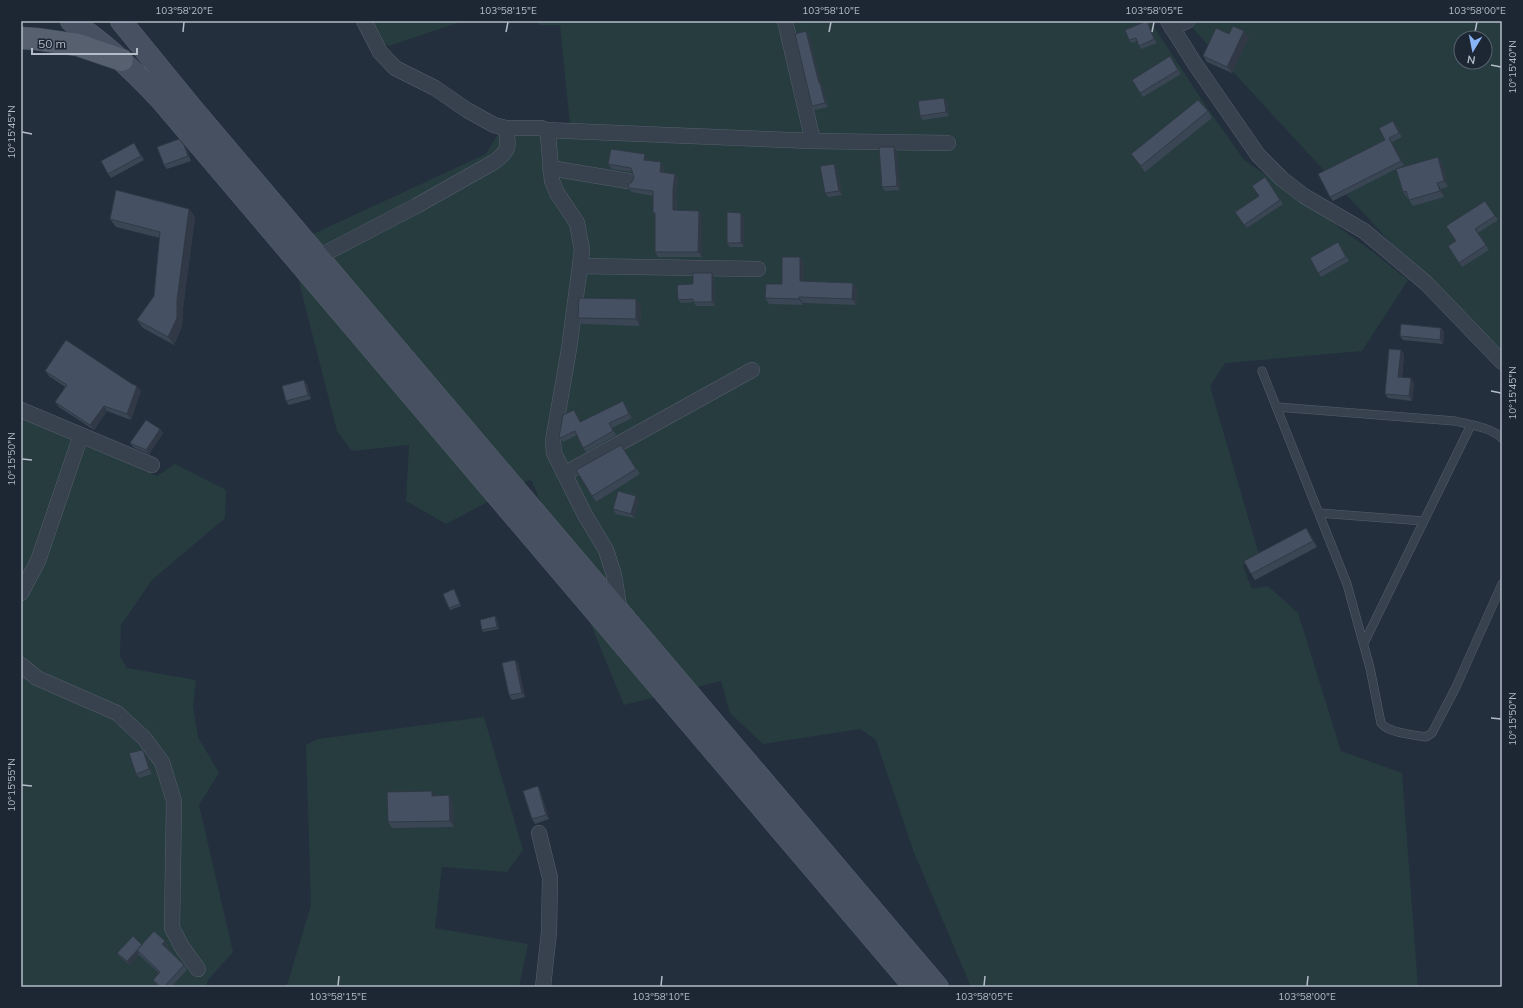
<svg xmlns="http://www.w3.org/2000/svg" width="1523" height="1008" font-family="Mulish,sans-serif">
  <rect width="100%" height="100%" fill="#242f3e"/>
  <path fill="#263c3f" fill-rule="evenodd" d="M 370,21 L 463,21 L 389,46 L 379,40 Z
    M 538,21 L 1150,21 L 1206,106 L 1244,160 L 1291,192 L 1373,252 L 1408,280 L 1362,351 L 1225,363 L 1210,386 L 1259,555 L 1243,566 L 1252,589 L 1268,586 L 1298,613 L 1341,751 L 1402,773 L 1418,987 L 971,987 L 913,850 L 876,740 L 860,729 L 763,744 L 730,713 L 721,681 L 624,705 L 531,479 L 446,524 L 406,501 L 409,445 L 352,451 L 337,431 L 297,274 L 311,235 L 486,154 L 505,122 L 570,125 L 560,25 L 539,25 Z
    M 1186,21 L 1502,21 L 1502,363 ZM 1461,38 L 1485,38 L 1485,62 L 1461,62 Z
    M 21,418 L 157,476 L 175,464 L 226,490 L 225,518 L 152,580 L 121,625 L 120,656 L 127,668 L 196,680 L 193,706 L 198,737 L 219,773 L 199,805 L 233,952 L 208,980 L 206,987 L 21,987 Z
    M 484,717 L 523,850 L 507,872 L 442,867 L 435,928 L 528,944 L 519,987 L 285,987 L 288,982 L 311,905 L 306,745 L 318,739 Z"/>
  <g fill="none" stroke-linecap="round" stroke-linejoin="round">
    <defs>
      <path id="lane" d="M 1262,371 L 1347,584 L 1370,668 L 1381,723 C 1388,733 1414,735 1426,737 L 1432,733 L 1456,687 L 1502,584
        M 1277,407 L 1455,421 C 1471,425 1489,427 1502,438
        M 1319,513 L 1424,521
        M 1364,643 L 1471,425"/>
      <path id="street" d="M 364,21 L 380,52 L 395,68 L 435,88 L 467,110 L 494,125 L 506,128 L 541,128 L 545,130 L 548,135 L 552,181 L 557,193 L 577,223 L 582,250 L 569,349 L 553,441 L 554,453 L 585,515 L 606,550 L 614,575 L 620,612
        M 785,21 L 813,141
        M 1168,21 L 1195,64 L 1258,155 L 1282,179 L 1304,196 L 1364,231 L 1426,283 L 1502,362
        M 1172,28 L 1187,21
        M 545,130 L 813,141 L 948,143
        M 550,168 L 628,181
        M 318,257 L 416,206 L 494,162 C 511,149 508,148 506,128
        M 580,266 L 758,269
        M 21,410 L 152,465
        M 564,474 L 752,370
        M 21,593 L 38,561 L 81,435
        M 21,665 L 37,678 L 117,713 L 144,738 L 162,762 L 174,801 L 172,928 L 182,947 L 198,969
        M 539,833 L 550,878 L 549,932 L 543,987"/>
      <path id="secondary" d="M 71,21 C 105,43 133,70 160,99 L 914,987
        M 121,21 L 192,108 L 938,987"/>
      <path id="primary" d="M 21,38 L 36,39 L 78,45 L 122,60"/>
    </defs>
    <use href="#lane" stroke="#565f6c" stroke-width="9"/>
    <use href="#street" stroke="#565f6c" stroke-width="16"/>
    <use href="#secondary" stroke="#565f6c" stroke-width="22"/>
    <use href="#primary" stroke="#414a57" stroke-width="23"/>
    <use href="#lane" stroke="#38414e" stroke-width="8"/>
    <use href="#street" stroke="#38414e" stroke-width="15"/>
    <use href="#secondary" stroke="#465061" stroke-width="21"/>
    <use href="#primary" stroke="#56606e" stroke-width="22"/>
  </g>
  <path fill="#3b4654" d="M 1149,24 L 1157,43 L 1141,49 L 1139,46 L 1137,41 L 1132,43 L 1129,40 Z
    M 806,31 L 809,35 L 821,84 L 823,87 L 828,107 L 815,110 L 812,106 Z
    M 1244,31 L 1249,38 L 1232,73 L 1207,62 L 1203,56 L 1229,34 Z
    M 1173,61 L 1181,74 L 1143,97 L 1140,93 Z
    M 944,98 L 947,102 L 949,116 L 923,120 L 920,116 Z
    M 1208,111 L 1212,118 L 1145,172 L 1131,154 Z
    M 1396,125 L 1402,137 L 1392,142 L 1404,165 L 1333,201 L 1330,197 L 1385,140 Z
    M 137,148 L 144,160 L 111,178 L 108,174 Z
    M 187,149 L 191,161 L 167,169 L 164,165 Z
    M 897,151 L 900,190 L 885,191 L 882,187 Z
    M 1438,157 L 1442,163 L 1448,187 L 1441,189 L 1444,197 L 1413,206 L 1409,200 L 1408,198 L 1407,198 L 1403,192 Z
    M 648,159 L 648,160 L 661,162 L 664,167 L 664,173 L 675,174 L 678,179 L 676,194 L 677,210 L 702,215 L 702,257 L 658,257 L 655,252 L 655,215 L 653,213 L 653,196 L 632,192 L 628,188 L 634,177 L 632,172 L 612,169 L 608,164 Z
    M 834,164 L 837,168 L 842,195 L 828,197 L 825,193 Z
    M 1265,177 L 1283,204 L 1247,228 L 1235,212 L 1259,196 Z
    M 1485,201 L 1498,220 L 1478,233 L 1489,250 L 1462,267 L 1448,246 L 1456,241 Z
    M 189,209 L 195,217 L 183,308 L 182,326 L 174,345 L 143,328 L 137,320 L 154,296 L 160,238 L 116,227 L 110,219 Z
    M 741,213 L 744,217 L 744,247 L 730,247 L 727,243 Z
    M 1341,247 L 1349,261 L 1321,277 L 1318,273 Z
    M 800,257 L 804,263 L 804,281 L 857,289 L 856,305 L 803,303 L 803,305 L 769,304 L 765,298 L 782,284 Z
    M 714,277 L 715,306 L 696,306 L 694,302 L 681,303 L 678,300 L 693,284 Z
    M 641,306 L 640,326 L 582,324 L 578,318 Z
    M 1441,328 L 1444,332 L 1443,344 L 1403,340 L 1400,336 Z
    M 1401,350 L 1404,354 L 1402,378 L 1414,383 L 1412,401 L 1388,398 L 1385,394 Z
    M 45,371 L 141,391 L 131,420 L 107,411 L 94,430 L 59,407 L 55,402 L 65,387 L 49,376 Z
    M 307,384 L 311,399 L 289,405 L 286,401 Z
    M 623,401 L 626,405 L 632,418 L 612,428 L 616,435 L 586,452 L 583,448 L 577,435 L 563,442 L 560,438 L 574,410 L 581,422 Z
    M 160,429 L 163,433 L 149,454 L 133,447 L 130,443 Z
    M 621,445 L 640,474 L 596,502 L 592,496 Z
    M 639,500 L 634,518 L 616,514 L 613,509 Z
    M 1306,528 L 1310,534 L 1317,547 L 1255,580 L 1251,574 Z
    M 455,591 L 461,606 L 450,610 L 449,608 Z
    M 497,619 L 499,629 L 483,632 L 482,630 Z
    M 515,660 L 518,664 L 525,697 L 512,700 L 509,695 Z
    M 147,758 L 152,774 L 139,778 L 136,774 Z
    M 540,790 L 549,819 L 535,824 L 532,819 Z
    M 435,796 L 453,801 L 454,827 L 392,828 L 388,822 Z
    M 165,941 L 168,945 L 166,947 L 184,965 L 187,970 L 171,987 L 159,987 L 156,984 L 153,980 L 159,973 L 139,955 L 130,965 L 120,957 L 117,953 L 142,945 Z"/>
  <path fill="#303945" d="M 1147,21 L 1149,24 L 1157,43 L 1154,39 Z
    M 806,31 L 809,35 L 821,84 L 823,87 L 828,107 L 825,103 L 819,83 Z
    M 1244,31 L 1249,38 L 1232,73 L 1227,67 Z
    M 944,98 L 947,102 L 949,116 L 946,112 Z
    M 1393,121 L 1396,125 L 1402,137 L 1399,133 Z
    M 1389,138 L 1392,142 L 1404,165 L 1401,161 Z
    M 184,145 L 187,149 L 191,161 L 188,156 Z
    M 894,147 L 897,151 L 900,190 L 897,186 Z
    M 645,154 L 648,159 L 647,164 L 644,160 Z
    M 1438,157 L 1442,163 L 1448,187 L 1444,181 Z
    M 661,162 L 664,167 L 663,177 L 660,172 Z
    M 834,164 L 837,168 L 842,195 L 839,191 Z
    M 675,174 L 678,179 L 676,194 L 677,215 L 673,210 L 673,189 Z
    M 1437,183 L 1441,189 L 1444,197 L 1440,191 Z
    M 189,209 L 195,217 L 183,308 L 182,326 L 174,345 L 168,337 L 177,300 Z
    M 699,211 L 702,215 L 702,257 L 698,252 Z
    M 741,213 L 744,217 L 744,247 L 741,243 Z
    M 800,257 L 804,263 L 804,287 L 800,281 Z
    M 712,273 L 714,277 L 715,306 L 712,302 Z
    M 853,283 L 857,289 L 856,305 L 852,299 Z
    M 799,297 L 803,303 L 803,305 L 799,299 Z
    M 636,299 L 641,306 L 640,326 L 636,319 Z
    M 1441,328 L 1444,332 L 1443,344 L 1440,340 Z
    M 1401,350 L 1404,354 L 1401,382 L 1398,377 Z
    M 1411,378 L 1414,383 L 1412,401 L 1409,396 Z
    M 304,380 L 307,384 L 311,399 L 308,395 Z
    M 137,386 L 141,391 L 131,420 L 127,414 Z
    M 623,401 L 626,405 L 632,418 L 629,414 Z
    M 104,406 L 107,411 L 94,430 L 90,425 Z
    M 160,429 L 163,433 L 149,454 L 146,450 Z
    M 636,496 L 639,500 L 634,518 L 631,514 Z
    M 1306,528 L 1310,534 L 1317,547 L 1313,541 Z
    M 495,616 L 497,619 L 499,629 L 497,627 Z
    M 515,660 L 518,664 L 525,697 L 522,693 Z
    M 144,753 L 147,758 L 152,774 L 149,769 Z
    M 538,786 L 540,790 L 549,819 L 546,815 Z
    M 432,791 L 436,797 L 432,796 Z
    M 449,795 L 453,801 L 454,827 L 450,821 Z
    M 165,941 L 168,945 L 165,948 L 162,944 Z
    M 142,945 L 137,950 L 139,955 L 130,965 L 127,961 Z"/>
  <path fill="#455162" stroke="#303945" d="M 1147,21 L 1154,39 L 1139,46 L 1136,38 L 1129,40 L 1125,30 Z
    M 1233,26 L 1244,31 L 1227,67 L 1203,56 L 1216,28 L 1229,34 Z
    M 806,31 L 819,83 L 820,83 L 825,103 L 812,106 L 795,34 Z
    M 1170,56 L 1178,70 L 1140,93 L 1132,80 Z
    M 944,98 L 946,112 L 920,116 L 918,101 Z
    M 1198,100 L 1208,111 L 1141,166 L 1131,154 Z
    M 1393,121 L 1399,133 L 1389,138 L 1401,161 L 1330,197 L 1318,174 L 1385,140 L 1379,128 Z
    M 179,139 L 184,145 L 188,156 L 164,165 L 157,147 Z
    M 134,143 L 141,156 L 108,174 L 101,161 Z
    M 879,147 L 894,147 L 897,186 L 882,187 Z
    M 611,149 L 645,154 L 644,160 L 661,162 L 660,172 L 675,174 L 673,189 L 673,210 L 699,211 L 698,252 L 655,252 L 655,213 L 653,213 L 653,191 L 628,188 L 629,184 L 632,182 L 634,177 L 631,168 L 608,164 Z
    M 1438,157 L 1444,181 L 1437,183 L 1440,191 L 1409,200 L 1406,191 L 1403,192 L 1396,169 Z
    M 834,164 L 839,191 L 825,193 L 820,166 Z
    M 1265,177 L 1280,200 L 1244,225 L 1235,212 L 1259,196 L 1252,186 Z
    M 116,190 L 189,209 L 177,300 L 177,318 L 168,337 L 137,320 L 154,296 L 160,232 L 110,219 Z
    M 1485,201 L 1495,216 L 1475,229 L 1486,245 L 1459,263 L 1448,246 L 1456,241 L 1446,226 Z
    M 727,212 L 741,213 L 741,243 L 727,243 Z
    M 1338,242 L 1346,257 L 1318,273 L 1310,258 Z
    M 782,257 L 800,257 L 800,281 L 853,283 L 852,299 L 799,297 L 799,299 L 765,298 L 766,284 L 782,284 Z
    M 693,273 L 712,273 L 712,302 L 693,302 L 693,299 L 678,300 L 677,285 L 693,284 Z
    M 579,298 L 636,299 L 636,319 L 578,318 Z
    M 1401,324 L 1441,328 L 1440,340 L 1400,336 Z
    M 66,340 L 132,384 L 137,386 L 127,414 L 104,406 L 90,425 L 55,402 L 67,385 L 45,371 Z
    M 1389,349 L 1401,350 L 1398,377 L 1411,378 L 1409,396 L 1385,394 Z
    M 304,380 L 308,395 L 286,401 L 282,386 Z
    M 623,401 L 629,414 L 609,423 L 613,431 L 583,448 L 575,431 L 560,438 L 559,437 L 563,415 L 574,410 L 580,422 Z
    M 146,420 L 160,429 L 146,450 L 130,443 Z
    M 621,445 L 636,469 L 592,496 L 576,470 Z
    M 618,491 L 636,496 L 631,514 L 613,509 Z
    M 1306,528 L 1313,541 L 1251,574 L 1244,561 Z
    M 454,589 L 460,604 L 449,608 L 443,594 Z
    M 495,616 L 497,627 L 482,630 L 480,620 Z
    M 515,660 L 522,693 L 509,695 L 502,663 Z
    M 142,750 L 144,753 L 149,769 L 136,774 L 129,753 Z
    M 538,786 L 546,815 L 532,819 L 523,791 Z
    M 432,791 L 432,796 L 449,795 L 450,821 L 388,822 L 387,792 Z
    M 154,931 L 165,941 L 162,944 L 184,965 L 164,987 L 161,987 L 153,980 L 160,972 L 137,950 Z
    M 133,936 L 142,945 L 127,961 L 117,953 Z"/>
  <path fill="none" stroke="#b4bcc9" stroke-width="1.5" d="M 183,32 L 184,22M 506,32 L 508,22M 829,32 L 831,22M 1152,32 L 1154,22M 1475,32 L 1477,22M 1491,65 L 1501,67M 22,132 L 32,134M 1491,391 L 1501,393M 22,459 L 32,460M 1491,718 L 1501,719M 22,785 L 32,786M 338,986 L 339,976M 661,986 L 662,976M 984,986 L 985,976M 1307,986 L 1308,976"/>
  <rect width="1523" height="1008" fill="none" stroke="#1d2633" stroke-width="44"/>
  <g transform="translate(1473 50) rotate(190)"><circle r="19" fill="#1d2633" stroke="#59626f"/>
  <path d="M0-3L7 15L0 10L-7 15Z" fill="#8ab4f8"/>
  <text y="-6" font-size="11" font-weight="bold" text-anchor="middle" fill="#b4bcc9">N</text>
  </g>
  <path d="M32 48v6h105v-6" fill="none" stroke="#b4bcc9" stroke-width="2"/>
  <text x="38" y="48" font-size="12" fill="#b4bcc9" stroke="#1d2633" stroke-width="3" paint-order="stroke">50 m</text>
  <rect x="22" y="22" width="1479" height="964" fill="none" stroke="#b4bcc9" stroke-width="1.5"/>
  <g font-size="10" text-anchor="middle" fill="#b4bcc9">
    <text x="184" y="14">103°58'20"E</text>
    <text x="508" y="14">103°58'15"E</text>
    <text x="831" y="14">103°58'10"E</text>
    <text x="1154" y="14">103°58'05"E</text>
    <text x="1477" y="14">103°58'00"E</text>
    <text transform="translate(1512 67) rotate(-90)" y="4">10°15'40"N</text>
    <text transform="translate(11 132) rotate(-90)" y="4">10°15'45"N</text>
    <text transform="translate(1512 393) rotate(-90)" y="4">10°15'45"N</text>
    <text transform="translate(11 459) rotate(-90)" y="4">10°15'50"N</text>
    <text transform="translate(1512 719) rotate(-90)" y="4">10°15'50"N</text>
    <text transform="translate(11 785) rotate(-90)" y="4">10°15'55"N</text>
    <text x="338" y="1000">103°58'15"E</text>
    <text x="661" y="1000">103°58'10"E</text>
    <text x="984" y="1000">103°58'05"E</text>
    <text x="1307" y="1000">103°58'00"E</text>
  </g>
</svg>
